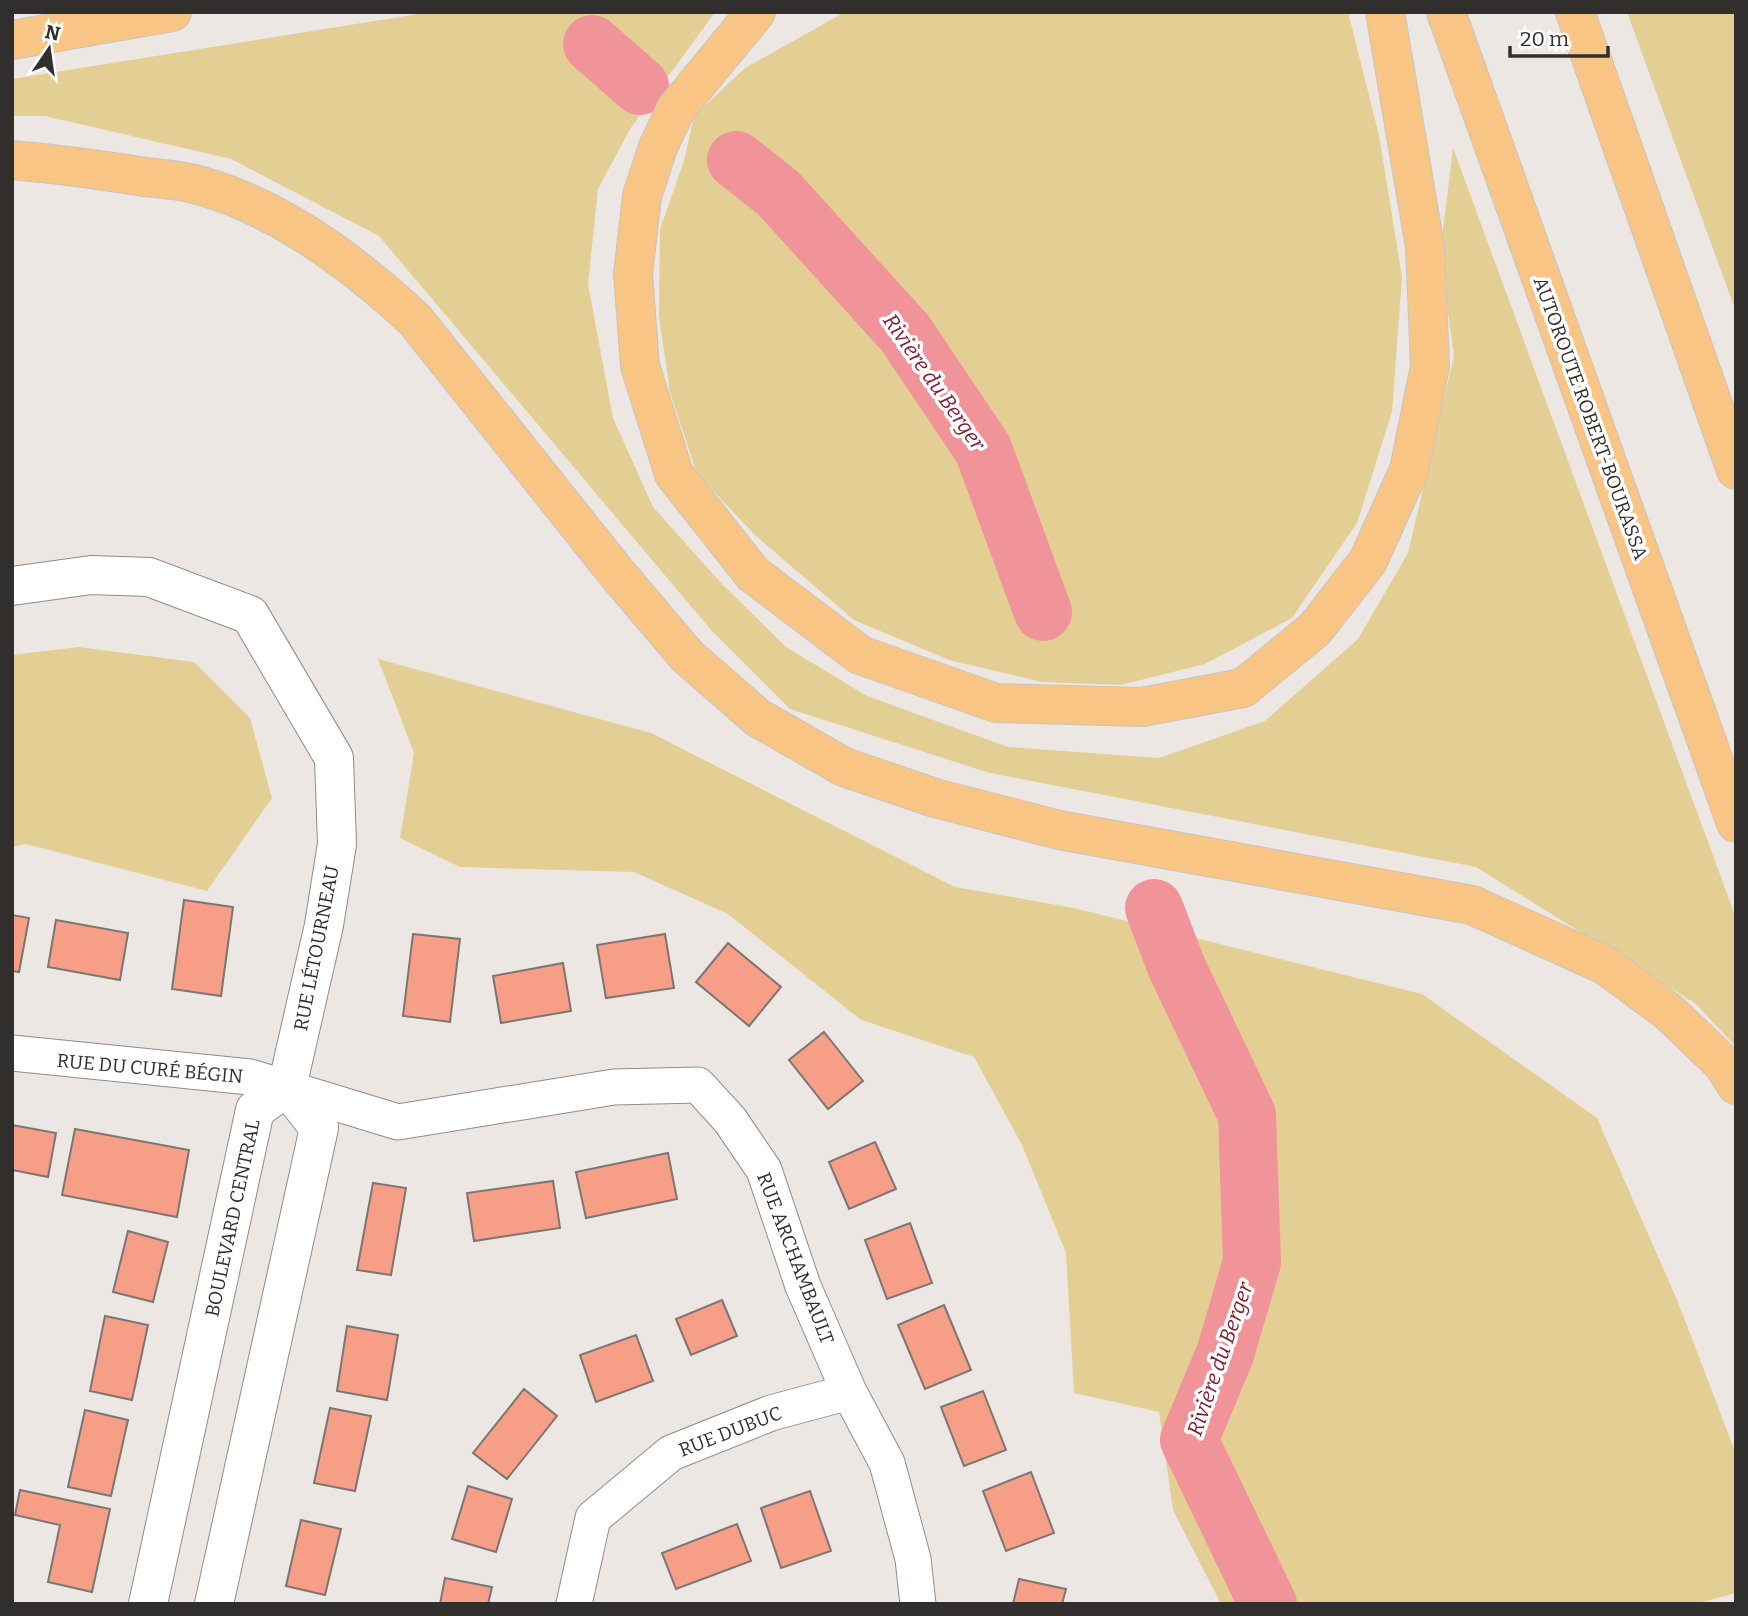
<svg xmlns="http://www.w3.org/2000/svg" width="1748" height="1616" font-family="Bitter,serif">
  <rect width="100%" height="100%" fill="#ede7e4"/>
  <path fill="#e3cf94" d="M 431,12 L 715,12 L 630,129 L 598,189 L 588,284 L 613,418 L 653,507 L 721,583 L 786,647 L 867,696 L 1008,747 L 1159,758 L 1265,721 L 1358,639 L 1408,553 L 1454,356 L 1440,255 L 1453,148 L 1736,918 L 1736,1047 L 1696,1004 L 1476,867 L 990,773 L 790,709 L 711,630 L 379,236 L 231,159 L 45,116 L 12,116 L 12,79 Z
    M 845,12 L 1348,12 L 1379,135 L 1402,277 L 1392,412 L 1357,523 L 1292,618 L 1205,664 L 1121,685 L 1042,682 L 949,660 L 854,620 L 757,537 L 697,474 L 670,392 L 659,317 L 660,229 L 684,161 L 694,116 L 745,68 Z
    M 1627,12 L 1736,12 L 1736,312 Z
    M 79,647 L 194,662 L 250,718 L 272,798 L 207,891 L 26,844 L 12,847 L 12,655 Z
    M 378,659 L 651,733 L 955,887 L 1074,908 L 1422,994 L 1597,1118 L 1678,1302 L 1736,1454 L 1736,1593 L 1695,1604 L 1221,1604 L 1173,1510 L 1159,1412 L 1074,1393 L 1066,1253 L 1022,1145 L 974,1057 L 861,1020 L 728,914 L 634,872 L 460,867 L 400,838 L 414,753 Z"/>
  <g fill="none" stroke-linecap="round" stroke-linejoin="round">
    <path stroke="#f1949a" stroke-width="58" d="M 592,44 L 640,86
      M 736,160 L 778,193 L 905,333 L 983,449 L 1043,612
      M 1154,908 L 1177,968 L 1247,1115 L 1252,1262 L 1225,1354 L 1189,1440 L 1268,1604"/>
  </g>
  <path fill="#f79e87" stroke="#7c7574" stroke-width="2" d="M 184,900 L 233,907 L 221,996 L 172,989 Z
    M 12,915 L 29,918 L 19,972 L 12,971 Z
    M 56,920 L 128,933 L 120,980 L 48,967 Z
    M 413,934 L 460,939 L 450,1022 L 403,1016 Z
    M 665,934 L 674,988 L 606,998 L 597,945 Z
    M 728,943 L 781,987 L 749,1026 L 696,982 Z
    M 563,963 L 571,1011 L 501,1023 L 493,976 Z
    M 824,1032 L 863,1081 L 828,1109 L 789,1060 Z
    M 12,1125 L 56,1133 L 48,1177 L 12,1170 Z
    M 75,1129 L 189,1150 L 177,1217 L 62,1195 Z
    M 875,1142 L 896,1189 L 849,1209 L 829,1162 Z
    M 668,1153 L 677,1199 L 586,1218 L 576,1172 Z
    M 553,1181 L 560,1228 L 474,1241 L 467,1193 Z
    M 373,1183 L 406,1188 L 391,1275 L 357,1270 Z
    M 910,1223 L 932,1283 L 887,1299 L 865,1240 Z
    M 128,1231 L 168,1242 L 153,1302 L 113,1292 Z
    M 722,1300 L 737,1336 L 691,1355 L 676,1319 Z
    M 944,1305 L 971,1370 L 925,1389 L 898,1325 Z
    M 105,1316 L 148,1325 L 132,1400 L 90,1391 Z
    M 347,1326 L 398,1335 L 387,1400 L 337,1391 Z
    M 636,1335 L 653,1381 L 596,1402 L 580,1355 Z
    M 524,1389 L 557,1416 L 507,1479 L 473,1453 Z
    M 983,1391 L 1006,1450 L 964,1466 L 941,1407 Z
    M 330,1408 L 371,1416 L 355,1491 L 314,1483 Z
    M 85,1410 L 128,1420 L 111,1496 L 68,1487 Z
    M 1031,1472 L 1054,1533 L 1006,1551 L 983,1491 Z
    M 468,1486 L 512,1499 L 496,1552 L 452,1539 Z
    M 20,1490 L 110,1509 L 92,1592 L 48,1582 L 60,1525 L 15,1515 Z
    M 810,1491 L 831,1551 L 781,1568 L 761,1508 Z
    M 301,1520 L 341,1529 L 325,1595 L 286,1586 Z
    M 737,1524 L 751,1561 L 676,1589 L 662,1553 Z
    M 445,1578 L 492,1587 L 488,1604 L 440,1604 Z
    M 1019,1579 L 1066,1589 L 1062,1604 L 1013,1604 Z"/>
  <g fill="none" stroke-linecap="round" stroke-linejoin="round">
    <defs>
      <path id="minor" d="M 12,1053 L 250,1077 L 398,1122 L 614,1087 L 698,1085 L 730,1120 L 764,1170 L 803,1286 L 849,1392 L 887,1463 L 913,1559 L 918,1604
        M 574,1604 L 593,1518 L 671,1453 L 771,1413 L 849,1392"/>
      <path id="tertiary" d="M 12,586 L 91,575 L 149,577 L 250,615 L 334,758 L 337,844 L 324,925 L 287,1087
        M 148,1604 L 255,1110 L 287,1087
        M 214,1604 L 319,1128 L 287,1087"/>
      <path id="motorway" d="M 756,12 L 676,109 L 658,147 L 642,196 L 633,274 L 640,366 L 674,474 L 753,574 L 860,655 L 996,703 L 1142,707 L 1243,688 L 1315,629 L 1368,561 L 1409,470 L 1430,366 L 1425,247 L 1385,12
        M 1446,12 L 1736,823
        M 1575,12 L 1736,470
        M 12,40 L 172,12
        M 12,160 C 57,164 101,170 145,177 C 163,179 182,180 198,185 C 279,207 355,264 415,320 L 615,571 L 687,656 L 758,718 L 844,767 L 935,798 L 1059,830 L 1472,905 L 1605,965 L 1670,1013 L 1723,1064 L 1736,1085"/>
    </defs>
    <use href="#minor" stroke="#918c89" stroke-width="37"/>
    <use href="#tertiary" stroke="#918c89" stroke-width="40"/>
    <use href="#motorway" stroke="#c5c5c4" stroke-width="40"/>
    <use href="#minor" stroke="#fff" stroke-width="35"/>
    <use href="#tertiary" stroke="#fff" stroke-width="38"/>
    <use href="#motorway" stroke="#f8c584" stroke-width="38"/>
  </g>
  <g text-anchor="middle" stroke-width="7" stroke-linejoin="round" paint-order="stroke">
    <g font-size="19" fill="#312f2d" stroke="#fff">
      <text transform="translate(1591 418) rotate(70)" y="7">AUTOROUTE ROBERT-BOURASSA</text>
      <text transform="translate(316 948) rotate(-79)" y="7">RUE LÉTOURNEAU</text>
      <text transform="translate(150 1068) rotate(5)" y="7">RUE DU CURÉ BÉGIN</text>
      <text transform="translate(232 1218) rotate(-78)" y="7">BOULEVARD CENTRAL</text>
      <text transform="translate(796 1258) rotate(69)" y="7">RUE ARCHAMBAULT</text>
      <text transform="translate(730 1431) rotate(-21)" y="7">RUE DUBUC</text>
    </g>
    <g font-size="21" font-style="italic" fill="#85192e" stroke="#fff">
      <text transform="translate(934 382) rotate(55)" y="7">Rivière du Berger</text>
      <text transform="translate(1220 1359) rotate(-71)" y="7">Rivière du Berger</text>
    </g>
  </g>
  <rect width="1748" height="1616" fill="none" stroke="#312f2d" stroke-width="28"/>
  <g transform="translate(49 49) rotate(13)" stroke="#ffffff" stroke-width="5" paint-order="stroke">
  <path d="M0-5L12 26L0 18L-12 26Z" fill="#312f2d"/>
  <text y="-10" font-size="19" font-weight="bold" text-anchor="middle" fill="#312f2d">N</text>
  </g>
  <path d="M1510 46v10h98v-10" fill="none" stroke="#312f2d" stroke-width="3.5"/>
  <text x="1520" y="46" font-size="21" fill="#312f2d" stroke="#ffffff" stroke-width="5" paint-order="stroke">20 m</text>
</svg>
